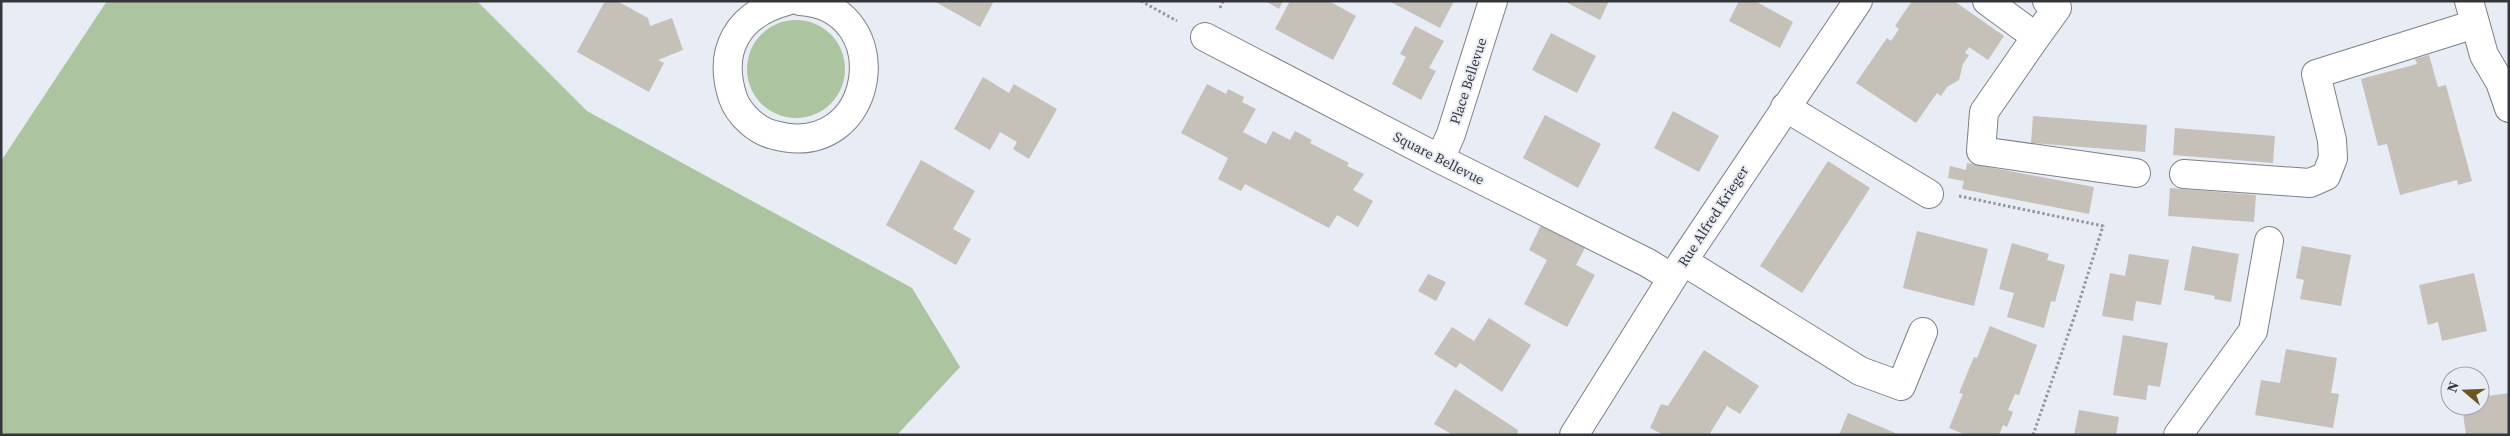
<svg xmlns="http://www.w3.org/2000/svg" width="2510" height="436" font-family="'Source Serif 4',serif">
  <rect width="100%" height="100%" fill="#e8ecf4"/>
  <path fill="#acc49f" d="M 107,1 L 477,1 L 587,111 L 912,288 L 960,367 L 897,435 L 1,435 L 1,161 Z
    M747 69a49 49 0 1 1 98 0a49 49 0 1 1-98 0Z"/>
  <path fill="#c5c0b8" d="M 605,1 L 617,1 L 648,18 L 650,26 L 672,18 L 683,50 L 658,60 L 664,63 L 649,92 L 577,52 Z
    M 934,1 L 994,1 L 980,27 Z
    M 1265,1 L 1283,1 L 1279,9 Z
    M 1290,1 L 1329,1 L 1356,16 L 1333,60 L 1275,29 Z
    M 1389,1 L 1454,1 L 1440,28 Z
    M 1564,1 L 1609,1 L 1600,20 Z
    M 1739,1 L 1755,1 L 1793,22 L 1780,48 L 1729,21 Z
    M 1912,1 L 1954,1 L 2004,36 L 1988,60 L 1969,47 L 1965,53 L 1969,55 L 1963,64 L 1959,80 L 1947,87 L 1941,96 L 1937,93 L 1916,123 L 1856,83 L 1887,38 L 1891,41 L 1899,29 L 1895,26 Z
    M 1415,26 L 1444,41 L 1429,68 L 1436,71 L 1421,100 L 1392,84 L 1406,57 L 1400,54 Z
    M 1551,33 L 1596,56 L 1577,93 L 1532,70 Z
    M 2429,55 L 2438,87 L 2446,85 L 2472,181 L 2458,185 L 2457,180 L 2400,195 L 2387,144 L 2378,146 L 2361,79 L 2417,64 L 2415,59 Z
    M 983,77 L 1009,93 L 1014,84 L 1057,109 L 1029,159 L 1013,149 L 1017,142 L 1000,132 L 990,150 L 954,129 Z
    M 1207,84 L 1226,94 L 1228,89 L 1244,97 L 1242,102 L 1256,109 L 1243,132 L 1266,144 L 1273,131 L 1290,140 L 1295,131 L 1312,140 L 1310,143 L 1349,163 L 1347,166 L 1364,174 L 1353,190 L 1373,201 L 1358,227 L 1337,215 L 1329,228 L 1245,184 L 1241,191 L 1218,179 L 1228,158 L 1181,133 Z
    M 1673,111 L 1719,136 L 1699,172 L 1654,148 Z
    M 1545,115 L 1601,144 L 1578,188 L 1523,158 Z
    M 2033,116 L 2147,125 L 2145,152 L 2031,143 Z
    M 2175,128 L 2275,136 L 2273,163 L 2173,155 Z
    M 921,160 L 975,191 L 953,229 L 971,239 L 956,265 L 886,225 Z
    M 1828,161 L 1870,188 L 1802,293 L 1760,266 Z
    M 1967,163 L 2094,187 L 2089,214 L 1962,189 L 1964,181 L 1948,178 L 1950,166 L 1966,170 Z
    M 2170,188 L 2256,195 L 2254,222 L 2168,216 Z
    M 1543,221 L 1587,244 L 1576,265 L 1595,275 L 1567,327 L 1524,304 L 1547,260 L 1529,250 Z
    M 1917,231 L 1988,249 L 1974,306 L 1903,288 Z
    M 2012,243 L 2049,254 L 2047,260 L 2065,265 L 2055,302 L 2051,301 L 2044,328 L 2007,317 L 2014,293 L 1999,289 Z
    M 2192,246 L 2239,254 L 2231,302 L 2214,299 L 2215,296 L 2184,290 Z
    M 2302,246 L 2351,255 L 2341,306 L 2300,299 L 2304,280 L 2296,278 Z
    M 2129,254 L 2169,260 L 2161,305 L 2136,301 L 2133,321 L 2102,316 L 2110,273 L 2125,276 Z
    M 2474,273 L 2487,331 L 2442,341 L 2438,322 L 2428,325 L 2419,285 Z
    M 1428,274 L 1446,282 L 1436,301 L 1418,291 Z
    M 1489,318 L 1531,345 L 1502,392 L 1460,363 L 1456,368 L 1434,354 L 1452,327 L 1474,341 Z
    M 1990,326 L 2037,345 L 2019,395 L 2015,394 L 2008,410 L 2013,412 L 2007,427 L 2003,425 L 1999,435 L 1966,435 L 1949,428 L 1963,394 L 1959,393 L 1974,357 L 1977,358 Z
    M 2123,335 L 2168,343 L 2160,387 L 2148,385 L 2146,400 L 2113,395 Z
    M 2286,349 L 2337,358 L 2331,393 L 2339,394 L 2333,428 L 2255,415 L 2261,380 L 2280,383 Z
    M 1704,350 L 1759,386 L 1740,414 L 1727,406 L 1710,433 L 1712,435 L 1664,435 L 1650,428 L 1661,404 L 1668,406 Z
    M 1455,389 L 1518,430 L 1517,435 L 1453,435 L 1434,424 Z
    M 2509,393 L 2509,435 L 2466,435 L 2462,406 L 2480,406 L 2480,397 Z
    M 2079,410 L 2119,417 L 2116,435 L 2074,435 Z
    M 1848,413 L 1900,435 L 1839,435 Z"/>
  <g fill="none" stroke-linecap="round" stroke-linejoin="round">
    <defs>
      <path id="minor" d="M 787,1 C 738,14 717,50 733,98 C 739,115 757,131 774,135 C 877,163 899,7 800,1
        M 1987,1 L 2036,37 L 1984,112 L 1981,151 L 2136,173
        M 2469,1 L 2484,55 L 2500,82 L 2509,108
        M 1205,37 L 1440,159 L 1648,263 L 1672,278
        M 2036,37 L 2057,8 L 2047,1
        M 1785,107 L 1929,194
        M 1440,159 L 1451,134 L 1493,1
        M 2184,174 L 2310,183 L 2326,176 L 2333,158 L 2332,140 L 2316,74 L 2475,24
        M 1683,261 L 1860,371 L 1901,386 L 1923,332
        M 1574,435 L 1683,261 L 1858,1
        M 2178,435 L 2253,331 L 2269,241"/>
    </defs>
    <use href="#minor" stroke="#7d8088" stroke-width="30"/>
    <path stroke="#94979d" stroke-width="3" stroke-dasharray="2.5 2.5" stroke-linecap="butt" d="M 1141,1 L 1177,21
      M 1220,8 L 1223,1
      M 1959,196 L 2103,226 L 2076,312 L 2033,435"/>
    <use href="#minor" stroke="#fff" stroke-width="28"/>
  </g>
  <g text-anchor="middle" stroke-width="4" stroke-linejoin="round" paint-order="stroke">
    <g font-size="14" fill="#35363a" stroke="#e8ecf4">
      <text transform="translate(1468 81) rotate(-72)" y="5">Place Bellevue</text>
      <text transform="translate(1439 158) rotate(27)" y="5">Square Bellevue</text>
      <text transform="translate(1713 216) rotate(-57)" y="5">Rue Alfred Krieger</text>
    </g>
  </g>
  <rect width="2510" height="436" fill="none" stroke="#35363a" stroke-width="5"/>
  <g transform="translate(2465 391) rotate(289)"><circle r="24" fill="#e8ecf4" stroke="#a0a3aa"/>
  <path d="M0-4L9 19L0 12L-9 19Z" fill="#6c5525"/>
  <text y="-8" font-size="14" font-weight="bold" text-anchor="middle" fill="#35363a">N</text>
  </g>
</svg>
